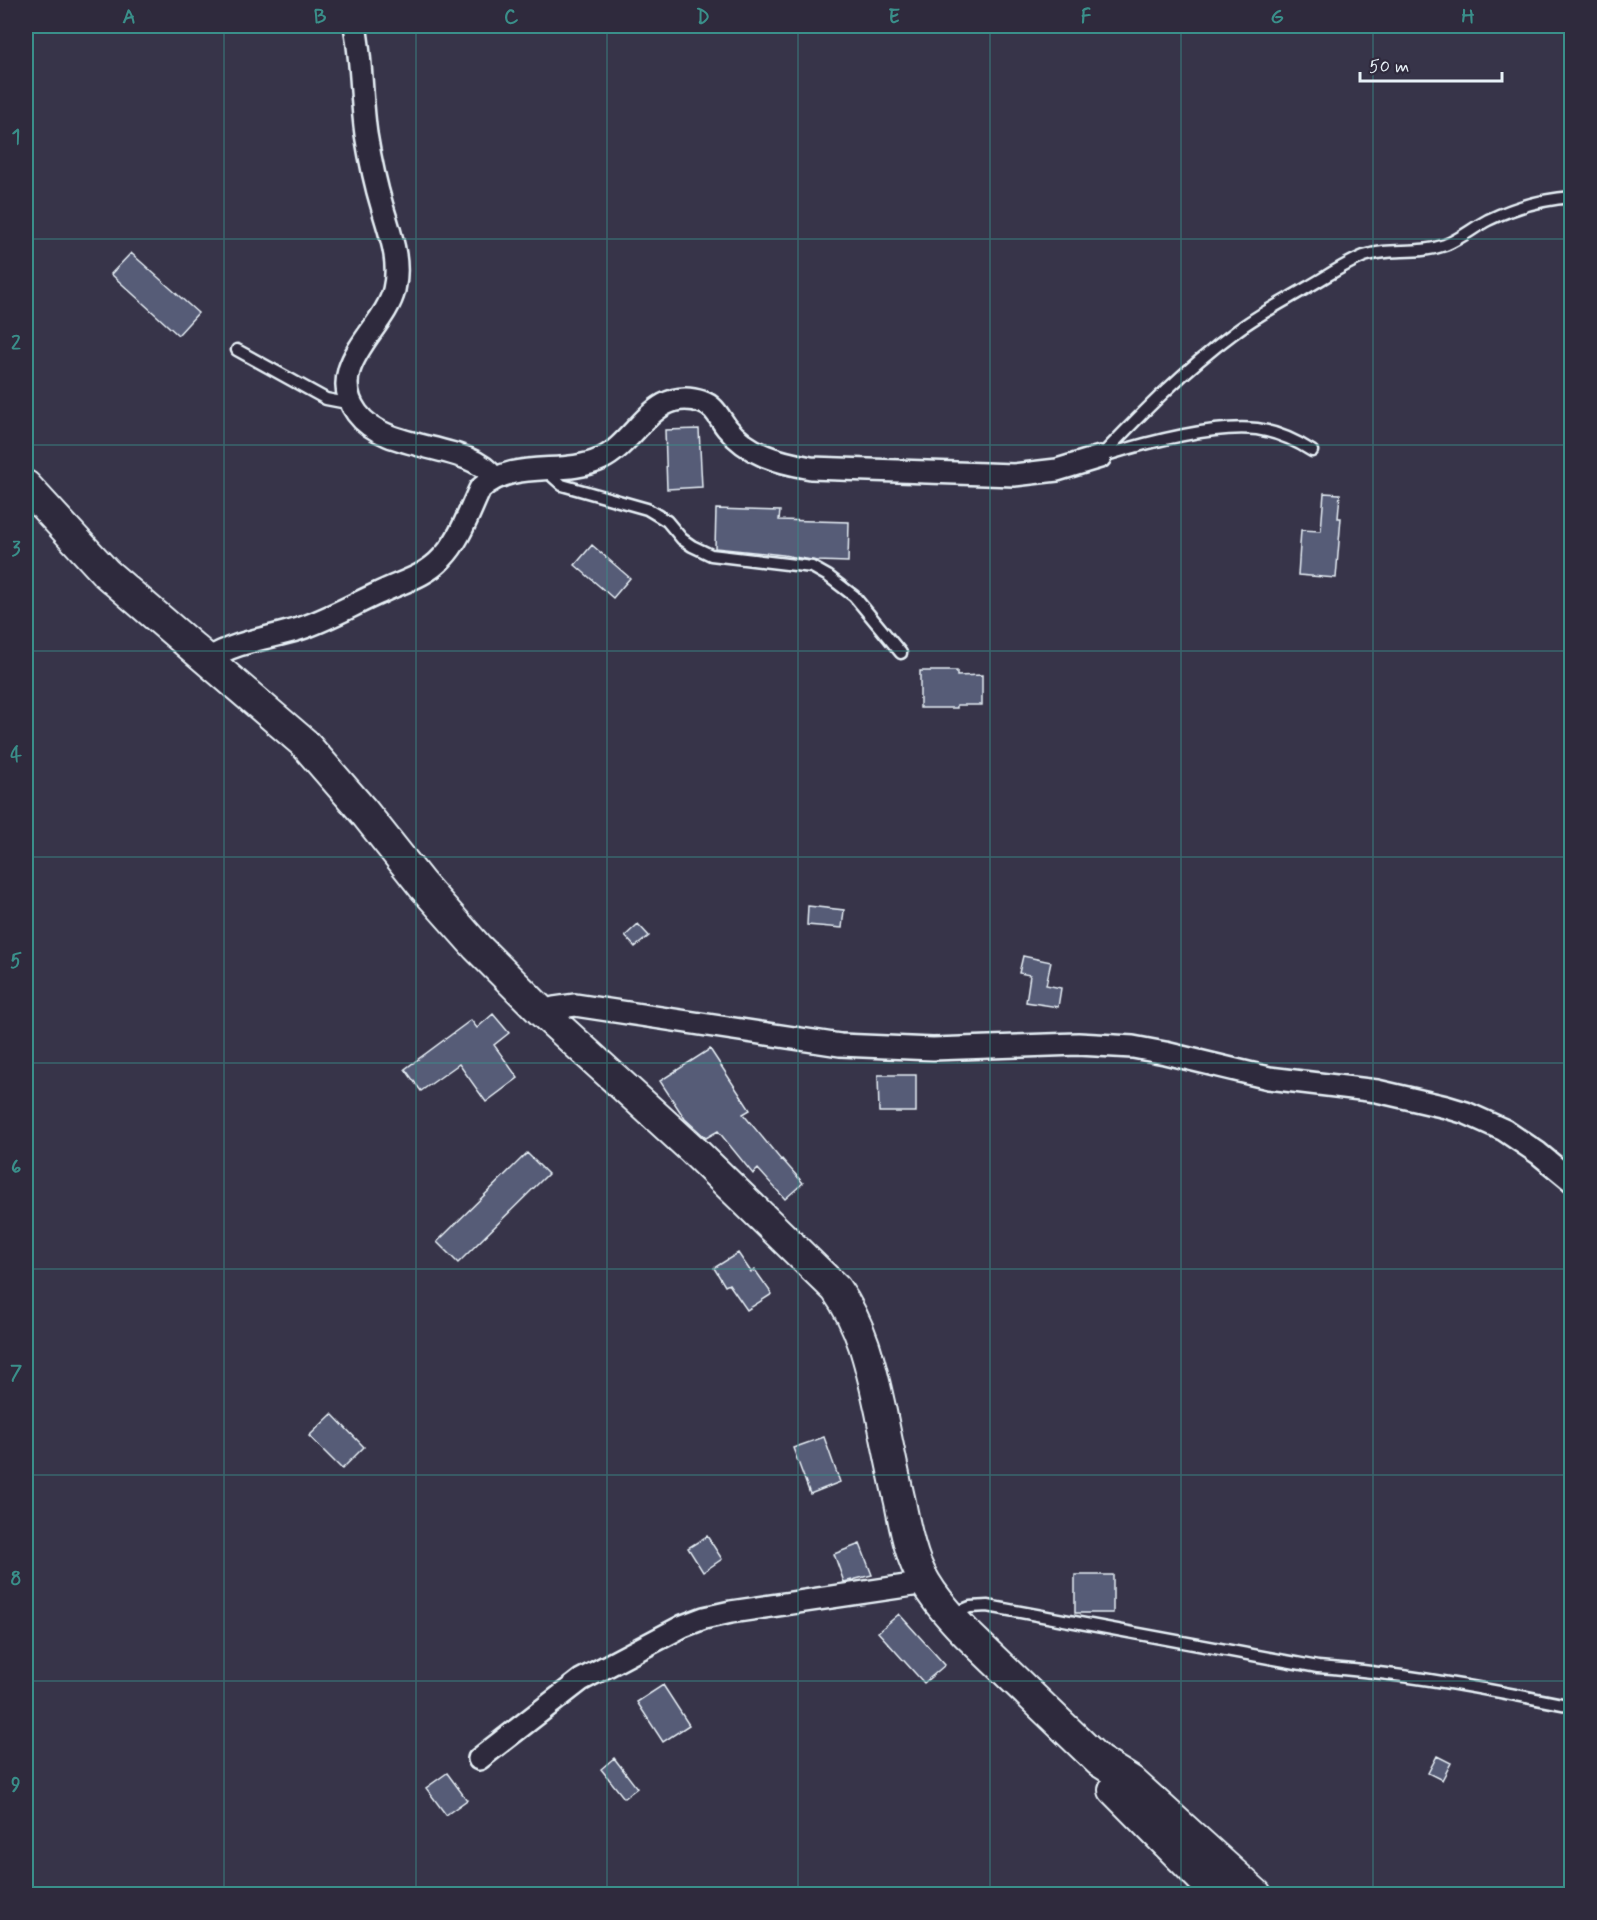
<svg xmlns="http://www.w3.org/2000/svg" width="1597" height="1920" font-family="Mynerve,sans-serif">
  <rect width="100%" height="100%" fill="#373449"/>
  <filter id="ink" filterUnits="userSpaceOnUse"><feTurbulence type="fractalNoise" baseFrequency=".0167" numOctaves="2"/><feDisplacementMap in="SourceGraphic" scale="12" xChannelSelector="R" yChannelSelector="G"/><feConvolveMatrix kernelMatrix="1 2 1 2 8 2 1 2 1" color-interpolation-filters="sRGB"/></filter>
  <g filter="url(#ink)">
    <path fill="#575b77" stroke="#e8f1f8" stroke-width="1.5" d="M 131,253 L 198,313 L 178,335 L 111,274 Z
      M 699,429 L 702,487 L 667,489 L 665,430 Z
      M 1324,493 L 1340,494 L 1338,518 L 1341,518 L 1336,578 L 1298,575 L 1301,530 L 1321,531 Z
      M 716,509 L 780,511 L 779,520 L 849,522 L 848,562 L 817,561 L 783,555 L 715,548 Z
      M 592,545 L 630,578 L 613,598 L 575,565 Z
      M 920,671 L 957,671 L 957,676 L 982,675 L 982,705 L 957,705 L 957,708 L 920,708 Z
      M 808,906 L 844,910 L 842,928 L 807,925 Z
      M 638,924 L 649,936 L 635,947 L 625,936 Z
      M 1023,956 L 1051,962 L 1046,985 L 1061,988 L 1058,1007 L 1026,1002 L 1030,975 L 1019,973 Z
      M 493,1014 L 509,1033 L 494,1045 L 518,1078 L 486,1102 L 459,1064 L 421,1091 L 405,1069 L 471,1020 L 477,1028 Z
      M 710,1049 L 750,1110 L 743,1114 L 781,1160 L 782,1159 L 803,1183 L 785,1199 L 758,1169 L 753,1174 L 718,1131 L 706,1138 L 685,1119 L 660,1081 Z
      M 878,1075 L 916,1075 L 916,1112 L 879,1112 Z
      M 527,1153 L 548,1174 L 458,1263 L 437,1242 Z
      M 738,1253 L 751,1272 L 755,1270 L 772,1294 L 747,1310 L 729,1284 L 725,1286 L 714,1268 Z
      M 332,1414 L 364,1447 L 342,1469 L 309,1436 Z
      M 824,1437 L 840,1482 L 810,1494 L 793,1448 Z
      M 707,1536 L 722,1559 L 703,1572 L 688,1548 Z
      M 860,1544 L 872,1575 L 844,1582 L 834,1554 Z
      M 1075,1575 L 1113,1575 L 1113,1613 L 1075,1613 Z
      M 899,1614 L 945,1665 L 924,1683 L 878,1632 Z
      M 663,1685 L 689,1725 L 663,1742 L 637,1702 Z
      M 1437,1756 L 1451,1763 L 1442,1780 L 1428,1773 Z
      M 614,1758 L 637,1788 L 624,1798 L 601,1769 Z
      M 447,1773 L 467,1800 L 446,1815 L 426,1788 Z"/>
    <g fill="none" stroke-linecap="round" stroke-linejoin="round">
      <defs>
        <path id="lane" d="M 237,350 L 326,399 L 352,404
          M 1103,456 C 1145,443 1213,424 1257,429 C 1277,432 1295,440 1312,451
          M 1100,457 C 1142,413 1185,369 1234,333 C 1257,315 1283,302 1308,287 C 1326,277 1344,264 1364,256 C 1390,247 1418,255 1445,245 C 1460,239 1473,228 1488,220 C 1513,208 1544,199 1572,197
          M 550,469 L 553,477 L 562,485 L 647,509 L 667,521 L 682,539 L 692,546 L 711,555 L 812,567 L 828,576 L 854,596 L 901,653
          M 953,1614 L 970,1607 L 988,1606 L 1318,1667 C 1403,1673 1487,1689 1572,1706"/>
        <path id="street" d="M 355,26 C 362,62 361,98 366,134 C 370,158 375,183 382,206 C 390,234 401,260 394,290 C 385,329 323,366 357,413 C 387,454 469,441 494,478
          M 208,659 C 238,641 266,639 299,629 C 327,620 352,605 379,593 C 401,582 425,577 442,558 C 460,540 469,512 480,489 C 513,458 563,477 601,459 C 637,442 654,385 702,402 C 715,406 719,418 727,428 C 749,455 778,462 811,468 L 1014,475 L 1057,470 L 1100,457
          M 542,1012 L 554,1008 L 575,1005 L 840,1045 L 933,1049 L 1078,1044 L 1133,1047 L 1165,1053 L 1269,1078 L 1377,1091 L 1446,1107 L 1466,1113 L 1504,1130 L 1538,1153 L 1572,1181
          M 479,1759 L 581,1680 L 683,1626 L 704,1618 L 731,1612 L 926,1583"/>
        <path id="secondary" d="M 26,486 L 106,573 L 304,743 L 364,812 L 422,885 L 477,947 L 542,1012 L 693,1150 L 836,1289 C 863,1327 871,1367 881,1412 C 887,1442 893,1472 900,1502 C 904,1523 908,1544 916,1564 C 927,1591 947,1613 967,1634 L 1099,1761 L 1131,1781 L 1256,1894
          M 1114,1790 L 1217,1894"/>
      </defs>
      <use href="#lane" stroke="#e8f1f8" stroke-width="15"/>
      <use href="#street" stroke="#e8f1f8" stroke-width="26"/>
      <use href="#secondary" stroke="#e8f1f8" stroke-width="34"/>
      <use href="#lane" stroke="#2f2a3d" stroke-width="10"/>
      <use href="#street" stroke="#2f2a3d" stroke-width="21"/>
      <use href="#secondary" stroke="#2f2a3d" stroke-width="30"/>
    </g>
  </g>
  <path fill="none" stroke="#3a8f8a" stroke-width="1.5" stroke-opacity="0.55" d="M 224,26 L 224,1894M 416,26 L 416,1894M 607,26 L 607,1894M 798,26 L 798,1894M 990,26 L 990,1894M 1181,26 L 1181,1894M 1373,26 L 1373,1894M 26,239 L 1572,239M 26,445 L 1572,445M 26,651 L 1572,651M 26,857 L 1572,857M 26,1063 L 1572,1063M 26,1269 L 1572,1269M 26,1475 L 1572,1475M 26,1681 L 1572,1681"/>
  <rect width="1597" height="1920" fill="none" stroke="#2f2a3d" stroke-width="66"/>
  <path d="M1360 72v9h142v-9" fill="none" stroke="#e8f1f8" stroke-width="3"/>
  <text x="1369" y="72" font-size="18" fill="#e8f1f8" stroke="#2f2a3d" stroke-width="4.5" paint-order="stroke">50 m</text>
  <rect x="33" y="33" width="1531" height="1854" fill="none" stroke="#3a8f8a" stroke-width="2"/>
  <g font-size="20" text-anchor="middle" font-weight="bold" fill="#3a8f8a">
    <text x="129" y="23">A</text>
    <text x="320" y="23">B</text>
    <text x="511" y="23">C</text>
    <text x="703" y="23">D</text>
    <text x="894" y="23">E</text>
    <text x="1086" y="23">F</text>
    <text x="1277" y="23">G</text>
    <text x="1468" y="23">H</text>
    <text x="16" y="143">1</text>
    <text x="16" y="349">2</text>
    <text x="16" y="555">3</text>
    <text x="16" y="761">4</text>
    <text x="16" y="967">5</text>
    <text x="16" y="1173">6</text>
    <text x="16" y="1379">7</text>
    <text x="16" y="1585">8</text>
    <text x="16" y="1791">9</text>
  </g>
</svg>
